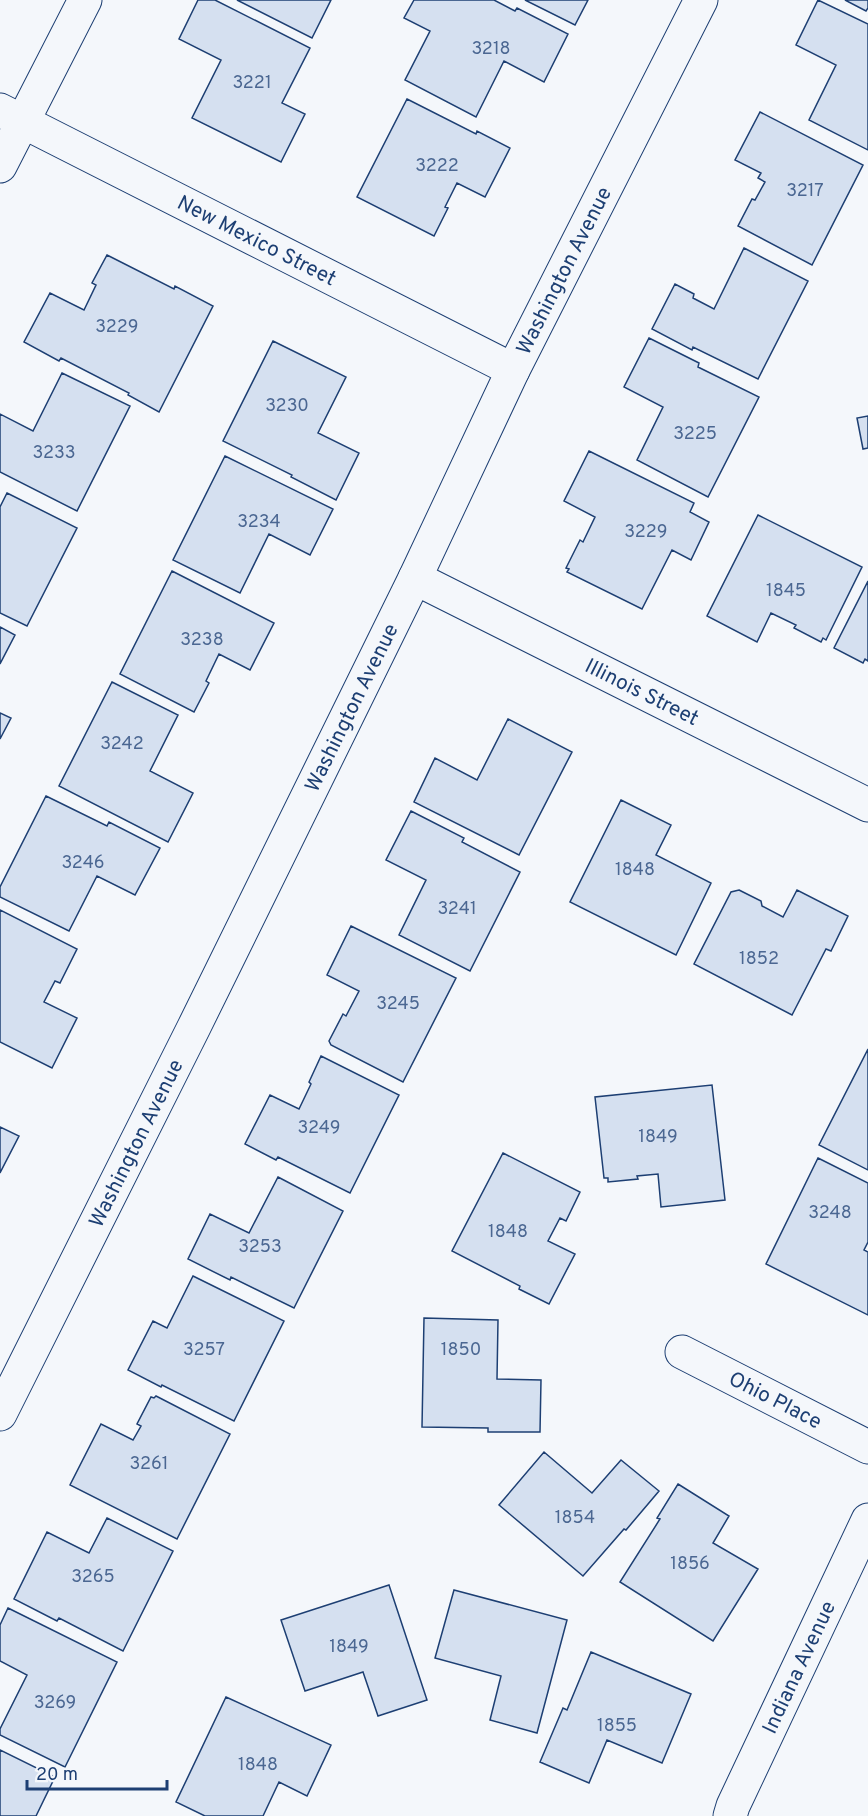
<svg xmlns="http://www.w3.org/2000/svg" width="868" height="1816" font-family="Overpass,sans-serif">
  <rect width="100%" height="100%" fill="#f4f7fb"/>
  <path fill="#d5e0f0" stroke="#1d3f73" stroke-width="1.5" d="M 198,0 L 215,0 L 310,48 L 282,103 L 305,114 L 281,162 L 192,118 L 221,60 L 179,39 Z
    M 237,0 L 331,0 L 312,38 Z
    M 414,0 L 494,0 L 515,11 L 517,8 L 568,34 L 544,82 L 504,61 L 476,117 L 405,80 L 430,31 L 404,18 Z
    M 525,0 L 588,0 L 575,25 Z
    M 818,0 L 868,24 L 868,150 L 809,120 L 836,65 L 796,45 Z
    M 845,0 L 868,0 L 868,8 L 866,11 Z
    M 407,99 L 476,134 L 477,131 L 510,148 L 485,197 L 457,183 L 445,207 L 448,208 L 434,236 L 357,197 Z
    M 760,112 L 863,165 L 812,265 L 738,226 L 752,199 L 755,200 L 765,182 L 758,178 L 761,173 L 735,160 Z
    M 744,248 L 808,281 L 758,379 L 693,347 L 692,350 L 652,329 L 675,284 L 694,294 L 693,298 L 714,309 Z
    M 107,255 L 174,289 L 175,286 L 213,306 L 159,412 L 128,395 L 129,393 L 61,358 L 59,361 L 24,342 L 50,293 L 84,310 L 96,285 L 92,283 Z
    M 649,338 L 699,363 L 698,367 L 759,397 L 708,497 L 637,460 L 663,407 L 624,387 Z
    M 273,341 L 346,377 L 318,433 L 359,453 L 336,500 L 291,477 L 292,475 L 223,441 Z
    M 62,373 L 130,406 L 77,511 L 0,472 L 0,414 L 33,431 Z
    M 868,416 L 868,448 L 863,449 L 857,418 Z
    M 589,451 L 694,503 L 690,512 L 709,522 L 691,560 L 672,550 L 642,609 L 567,572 L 569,569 L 566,568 L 580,540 L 583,542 L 595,517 L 564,501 Z
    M 225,456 L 333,509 L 310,555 L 269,534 L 240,593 L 173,560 Z
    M 7,493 L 77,528 L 27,626 L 0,613 L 0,507 Z
    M 758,515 L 862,567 L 826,640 L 823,638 L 821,642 L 794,628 L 796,625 L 771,613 L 757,642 L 707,616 Z
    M 172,571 L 274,623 L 250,670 L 219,654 L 206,681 L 209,683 L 194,712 L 120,674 Z
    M 868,581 L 868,661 L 865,659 L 863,663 L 834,648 Z
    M 0,627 L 15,635 L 0,664 Z
    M 112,682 L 178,715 L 150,771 L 193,793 L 168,842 L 59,786 Z
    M 0,713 L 11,718 L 0,739 Z
    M 508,719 L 572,752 L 519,855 L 414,802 L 435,758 L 477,780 Z
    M 46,796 L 107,826 L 109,822 L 160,848 L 135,895 L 97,876 L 69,931 L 0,897 L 0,887 Z
    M 621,800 L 671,825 L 656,855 L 711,883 L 676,955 L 570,902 Z
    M 411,811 L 464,838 L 462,842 L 520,872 L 470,971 L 399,935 L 426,880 L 386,860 Z
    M 739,890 L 761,901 L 762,906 L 783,917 L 797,890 L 848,916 L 831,951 L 826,949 L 792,1015 L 694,964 L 731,892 Z
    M 0,910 L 77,949 L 60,983 L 55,981 L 44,1002 L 77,1018 L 52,1068 L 0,1042 Z
    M 351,926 L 456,978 L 403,1082 L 331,1045 L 329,1041 L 343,1014 L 346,1016 L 359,991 L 327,975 Z
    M 868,1049 L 868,1170 L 819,1145 Z
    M 321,1056 L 399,1095 L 350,1193 L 278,1157 L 276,1160 L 245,1144 L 270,1095 L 299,1109 L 311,1084 L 309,1082 Z
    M 712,1085 L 725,1200 L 661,1207 L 658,1174 L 637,1176 L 638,1179 L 608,1182 L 608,1178 L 604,1178 L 595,1097 Z
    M 0,1127 L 19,1136 L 0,1173 Z
    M 503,1153 L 580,1192 L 566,1221 L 560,1218 L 548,1241 L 575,1254 L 549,1304 L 519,1289 L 520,1286 L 452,1251 Z
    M 818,1158 L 868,1183 L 868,1242 L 864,1250 L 868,1252 L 868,1315 L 766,1264 Z
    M 278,1177 L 343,1211 L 294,1308 L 231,1277 L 230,1280 L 188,1259 L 210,1214 L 249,1233 Z
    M 193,1276 L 284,1321 L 234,1421 L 162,1385 L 161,1387 L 128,1370 L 153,1321 L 167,1328 Z
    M 424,1318 L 498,1320 L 497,1379 L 541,1380 L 540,1432 L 488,1432 L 488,1428 L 422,1427 Z
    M 156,1396 L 230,1434 L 177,1539 L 70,1485 L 101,1424 L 133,1440 L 141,1426 L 137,1424 L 151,1397 L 154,1398 Z
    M 544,1452 L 592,1493 L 621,1460 L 659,1491 L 626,1530 L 624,1529 L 583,1576 L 499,1505 Z
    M 678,1484 L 729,1516 L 713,1543 L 758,1569 L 713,1641 L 620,1582 L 660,1519 L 657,1518 Z
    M 107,1518 L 173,1551 L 123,1651 L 59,1618 L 57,1621 L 14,1599 L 47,1532 L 89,1553 Z
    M 389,1585 L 427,1700 L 378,1716 L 363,1672 L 305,1691 L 281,1620 Z
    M 454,1590 L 567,1620 L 537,1733 L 490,1720 L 501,1676 L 435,1658 Z
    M 8,1608 L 117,1662 L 65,1767 L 0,1735 L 0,1729 L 27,1675 L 0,1661 L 0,1625 Z
    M 591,1652 L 691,1694 L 662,1763 L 607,1740 L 589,1783 L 540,1762 L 563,1708 L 567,1710 Z
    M 226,1697 L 331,1745 L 307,1796 L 279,1782 L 263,1816 L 205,1816 L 176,1802 Z
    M 0,1750 L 55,1777 L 36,1816 L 0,1816 Z"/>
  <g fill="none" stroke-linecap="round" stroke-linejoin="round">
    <defs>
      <g id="minor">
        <path id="s1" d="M 0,110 L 513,370"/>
        <path d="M 0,166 L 85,0"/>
        <path id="s2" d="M 415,578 L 868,805"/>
        <path id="s3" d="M 682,1352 L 868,1447"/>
        <path id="s4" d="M 0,1414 L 194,1027 L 415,578 L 513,370 L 701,0"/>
        <path id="s5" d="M 730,1816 L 733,1806 L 868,1520"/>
      </g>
    </defs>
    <use href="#minor" stroke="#1d3f73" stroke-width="35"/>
    <use href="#minor" stroke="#f4f7fb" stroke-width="33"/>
  </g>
  <g text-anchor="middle" stroke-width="4.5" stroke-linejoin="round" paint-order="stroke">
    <g font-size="18" fill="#4b6792">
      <text x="491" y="54">3218</text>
      <text x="252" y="88">3221</text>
      <text x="437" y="171">3222</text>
      <text x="805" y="196">3217</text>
      <text x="117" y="332">3229</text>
      <text x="287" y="411">3230</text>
      <text x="695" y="439">3225</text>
      <text x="54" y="458">3233</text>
      <text x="259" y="527">3234</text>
      <text x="646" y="537">3229</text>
      <text x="786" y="596">1845</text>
      <text x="202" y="645">3238</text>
      <text x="122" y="749">3242</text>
      <text x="83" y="868">3246</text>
      <text x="635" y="875">1848</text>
      <text x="457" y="914">3241</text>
      <text x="759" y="964">1852</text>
      <text x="398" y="1009">3245</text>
      <text x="319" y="1133">3249</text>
      <text x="658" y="1142">1849</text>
      <text x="830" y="1218">3248</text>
      <text x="508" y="1237">1848</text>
      <text x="260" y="1252">3253</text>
      <text x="204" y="1355">3257</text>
      <text x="461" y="1355">1850</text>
      <text x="149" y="1469">3261</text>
      <text x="575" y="1523">1854</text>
      <text x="690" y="1569">1856</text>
      <text x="93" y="1582">3265</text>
      <text x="349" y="1652">1849</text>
      <text x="55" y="1708">3269</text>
      <text x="617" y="1731">1855</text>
      <text x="258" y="1770">1848</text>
    </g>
    <g font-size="21" fill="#1d3f73" stroke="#f4f7fb">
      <text dy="7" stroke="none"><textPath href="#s1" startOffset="288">New Mexico Street</textPath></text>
      <text dy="7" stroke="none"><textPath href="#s4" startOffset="1275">Washington Avenue</textPath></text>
      <text dy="7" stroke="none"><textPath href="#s2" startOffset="254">Illinois Street</textPath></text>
      <text dy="7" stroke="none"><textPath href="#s4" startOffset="789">Washington Avenue</textPath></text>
      <text dy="7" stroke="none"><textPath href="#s4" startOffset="303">Washington Avenue</textPath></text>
      <text dy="7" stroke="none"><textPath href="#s3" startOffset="105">Ohio Place</textPath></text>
      <text dy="7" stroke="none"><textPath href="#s5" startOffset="164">Indiana Avenue</textPath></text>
    </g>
  </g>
  <path d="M27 1780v9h140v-9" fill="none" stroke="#1d3f73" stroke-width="3"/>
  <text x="36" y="1780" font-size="18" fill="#1d3f73" stroke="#f4f7fb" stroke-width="4.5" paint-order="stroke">20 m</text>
</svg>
